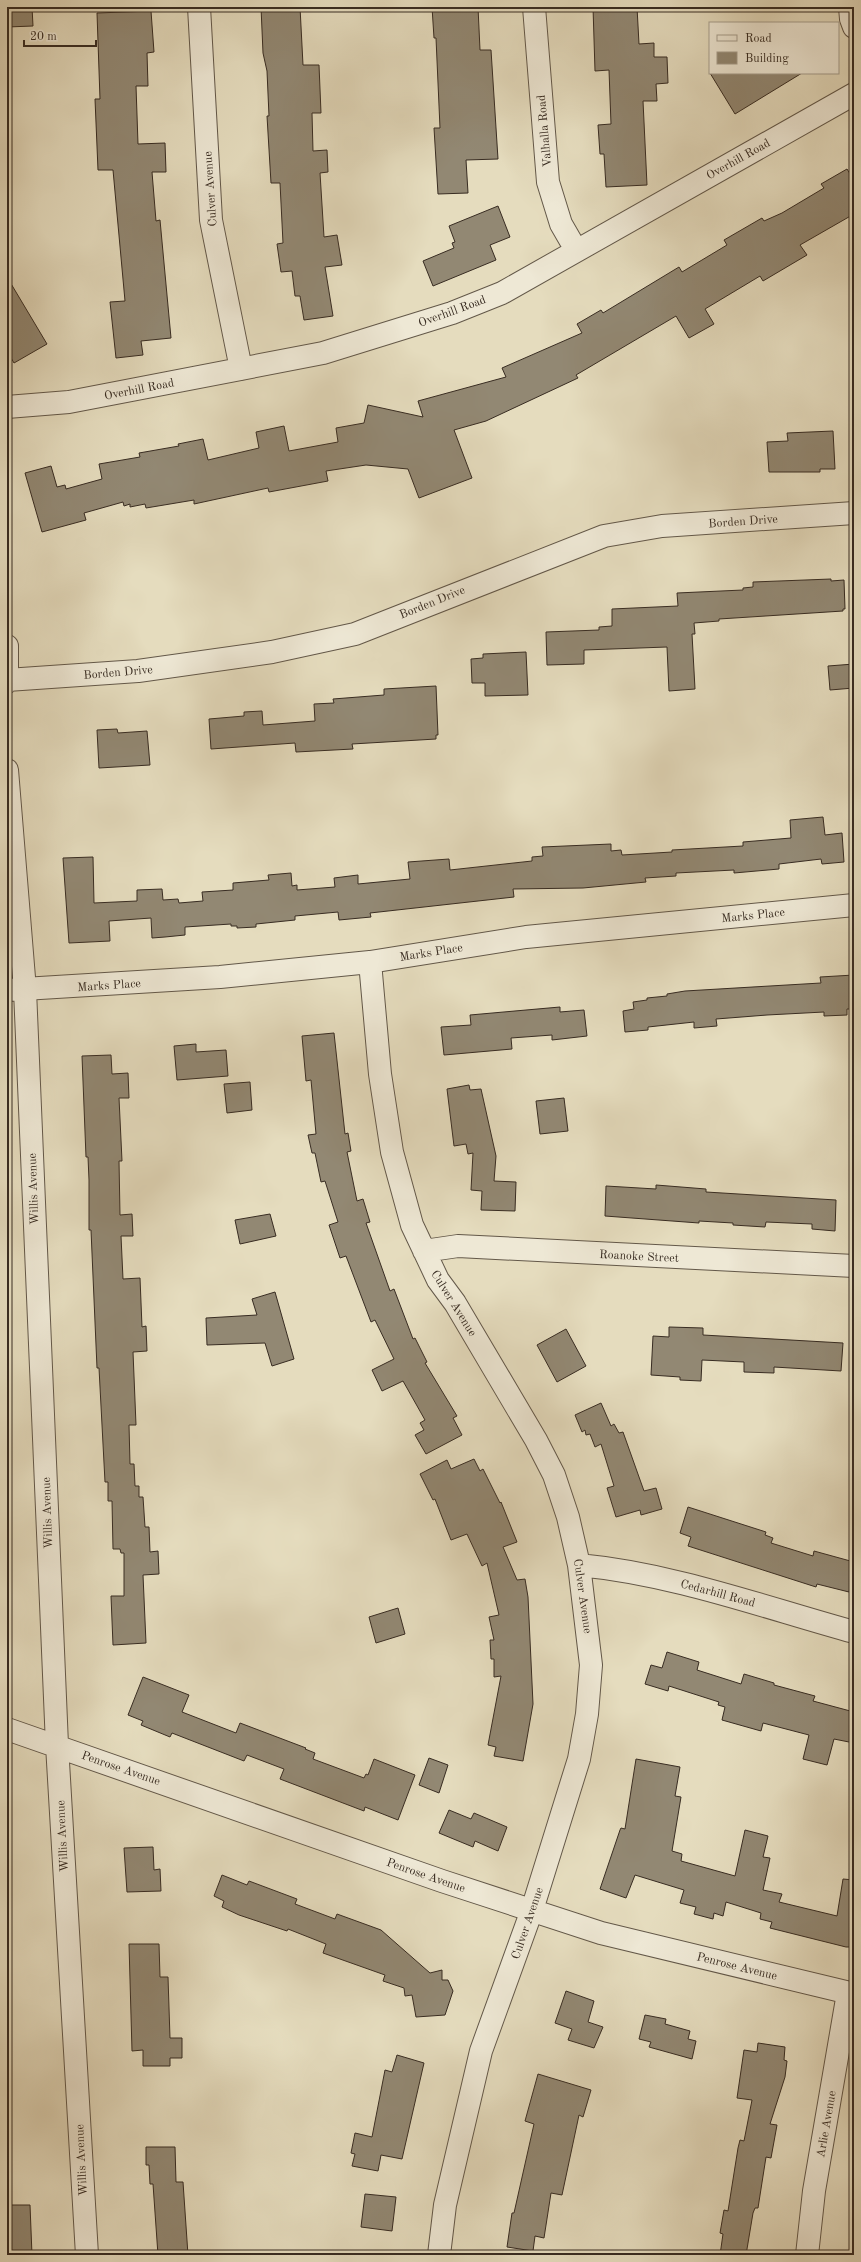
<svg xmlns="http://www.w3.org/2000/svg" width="861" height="2262" font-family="'Old Standard TT',serif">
  <rect width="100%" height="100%" fill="#e5dcbe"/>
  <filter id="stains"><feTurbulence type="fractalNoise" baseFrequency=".005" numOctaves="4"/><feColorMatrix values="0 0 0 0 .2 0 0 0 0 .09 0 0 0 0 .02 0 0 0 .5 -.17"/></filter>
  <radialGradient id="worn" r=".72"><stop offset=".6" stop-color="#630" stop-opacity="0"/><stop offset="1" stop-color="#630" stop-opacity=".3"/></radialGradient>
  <path fill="#928873" stroke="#382c22" d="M 7,7 L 32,7 L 33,26 L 7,27 Z
    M 261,7 L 300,7 L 303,65 L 319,65 L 321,113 L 312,113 L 313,151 L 327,150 L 328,172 L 320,173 L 324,237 L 337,235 L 342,265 L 325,267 L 333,316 L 304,320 L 300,296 L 295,296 L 292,271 L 281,272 L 277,244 L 283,243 L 280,183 L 271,183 L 267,116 L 269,116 L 267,71 L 263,53 Z
    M 432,7 L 478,7 L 480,50 L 491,50 L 498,159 L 466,160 L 468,193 L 438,194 L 434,128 L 440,128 L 436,38 L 434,38 Z
    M 593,7 L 637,7 L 639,44 L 654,43 L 654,57 L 667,57 L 668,83 L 656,84 L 657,101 L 643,101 L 647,185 L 606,187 L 604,154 L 600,154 L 598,125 L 611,124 L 609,70 L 595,71 Z
    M 151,11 L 154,52 L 147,53 L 148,86 L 136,86 L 138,144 L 165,143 L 166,172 L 152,172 L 156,221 L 160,220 L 171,338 L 141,341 L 143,355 L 116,358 L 110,302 L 125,301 L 113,170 L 98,170 L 95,99 L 100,99 L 97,13 Z
    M 710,73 L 802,73 L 735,114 Z
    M 847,169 L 854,180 L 854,214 L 800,245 L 807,255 L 763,281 L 760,276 L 705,309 L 714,324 L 689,338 L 676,316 L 576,375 L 578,378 L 486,421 L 454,430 L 472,478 L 419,498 L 408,469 L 366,465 L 326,471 L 328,481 L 269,492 L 268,488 L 194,504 L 194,500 L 146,508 L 145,504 L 130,507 L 130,504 L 124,506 L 123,502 L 84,513 L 86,520 L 42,532 L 25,473 L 51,466 L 57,487 L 65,485 L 66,489 L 102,479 L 99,464 L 140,457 L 139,453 L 179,446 L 178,444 L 203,439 L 208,460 L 259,448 L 256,432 L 284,426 L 289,451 L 338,442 L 336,428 L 364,423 L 368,405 L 423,417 L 418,401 L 506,377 L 502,368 L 582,333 L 577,324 L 601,310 L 603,313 L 679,267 L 682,272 L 727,245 L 724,240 L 762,218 L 764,221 L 782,213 L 824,188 L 821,184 Z
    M 498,206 L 510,237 L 490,245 L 496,260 L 433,286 L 423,261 L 454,248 L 452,243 L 455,242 L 449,226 Z
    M 7,277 L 47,344 L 14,363 L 7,351 Z
    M 833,431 L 835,469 L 820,469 L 820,472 L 769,472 L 767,442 L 788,441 L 787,433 Z
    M 831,579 L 831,581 L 844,580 L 845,609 L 843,609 L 843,611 L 719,619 L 719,621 L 694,623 L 695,634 L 692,634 L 695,689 L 669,691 L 667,647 L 584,650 L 584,664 L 547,665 L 546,632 L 599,630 L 599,627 L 612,626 L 612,609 L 678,606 L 677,593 L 743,590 L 743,588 L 753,587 L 753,582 Z
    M 526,652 L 528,695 L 485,696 L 485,683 L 472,683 L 471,659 L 483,658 L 483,654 Z
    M 854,664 L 854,688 L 830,690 L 828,666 Z
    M 436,686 L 438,735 L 436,735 L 436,739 L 352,744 L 353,749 L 296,752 L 295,743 L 211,749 L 209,719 L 244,716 L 244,712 L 262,711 L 263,725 L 315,721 L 314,704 L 334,703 L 333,699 L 384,695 L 384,689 Z
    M 117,729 L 118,733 L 147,731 L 150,765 L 99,768 L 97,730 Z
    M 823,817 L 825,835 L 842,833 L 844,862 L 822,864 L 821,859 L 779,864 L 779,869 L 734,873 L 734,870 L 676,873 L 676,876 L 645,878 L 646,882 L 583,888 L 513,889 L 514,897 L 370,913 L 371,917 L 339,920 L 338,912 L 295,916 L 295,920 L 256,924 L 256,927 L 237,928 L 237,926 L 231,926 L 231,924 L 185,927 L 185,935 L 165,937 L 152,938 L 151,918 L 109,921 L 110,941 L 69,943 L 63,858 L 93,857 L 94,903 L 137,901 L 137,890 L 162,889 L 163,900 L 178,899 L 179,903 L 203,901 L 202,892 L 233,890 L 233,883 L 269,880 L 268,875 L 291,873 L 292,886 L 297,885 L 297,890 L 335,887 L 334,878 L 358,875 L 358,884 L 410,879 L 408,862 L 449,859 L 450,870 L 532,861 L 532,857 L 543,856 L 542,847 L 611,844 L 611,851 L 621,850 L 622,855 L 672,852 L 672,850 L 743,846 L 743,842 L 791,838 L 790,820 Z
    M 854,975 L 854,1009 L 847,1009 L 847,1015 L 824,1016 L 824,1012 L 767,1015 L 716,1019 L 717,1026 L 694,1028 L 694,1022 L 648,1027 L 648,1030 L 625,1032 L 623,1011 L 634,1009 L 633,1002 L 647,1000 L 647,998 L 667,996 L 667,994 L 685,991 L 821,983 L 820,977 Z
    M 560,1007 L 560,1012 L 584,1010 L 587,1036 L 552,1040 L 552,1035 L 511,1038 L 512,1049 L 444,1055 L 441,1027 L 471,1025 L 470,1015 Z
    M 334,1033 L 345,1134 L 348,1133 L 351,1151 L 347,1152 L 357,1201 L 363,1199 L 370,1222 L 366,1223 L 390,1291 L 394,1289 L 413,1339 L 415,1338 L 427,1362 L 425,1363 L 457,1416 L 453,1418 L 462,1435 L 426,1454 L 415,1435 L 424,1430 L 420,1423 L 425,1420 L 403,1381 L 382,1391 L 372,1370 L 394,1359 L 375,1320 L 371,1322 L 346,1256 L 340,1258 L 329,1225 L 338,1222 L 325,1181 L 321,1182 L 315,1153 L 312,1153 L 308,1135 L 316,1134 L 311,1080 L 306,1081 L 302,1036 Z
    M 196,1044 L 196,1052 L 226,1050 L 228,1076 L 177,1080 L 174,1046 Z
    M 111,1055 L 112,1074 L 128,1073 L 129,1098 L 119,1098 L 122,1161 L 119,1161 L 120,1215 L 132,1214 L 133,1236 L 121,1236 L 123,1279 L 140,1278 L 142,1327 L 146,1326 L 147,1351 L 133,1352 L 136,1425 L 129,1425 L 130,1464 L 134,1464 L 135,1486 L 139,1486 L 139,1497 L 143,1497 L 145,1527 L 149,1527 L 150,1552 L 158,1551 L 159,1574 L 143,1575 L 146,1643 L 113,1645 L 111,1596 L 124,1596 L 124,1553 L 121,1553 L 120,1549 L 113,1549 L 112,1501 L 108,1501 L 108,1482 L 105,1482 L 99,1368 L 97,1368 L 91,1230 L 89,1230 L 89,1180 L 88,1157 L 86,1157 L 82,1056 Z
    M 250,1082 L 252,1110 L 227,1113 L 224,1084 Z
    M 469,1085 L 470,1090 L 481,1089 L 496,1156 L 494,1181 L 516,1182 L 515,1211 L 481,1210 L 482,1191 L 471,1190 L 473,1153 L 468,1154 L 466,1144 L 454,1146 L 447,1089 Z
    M 564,1098 L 568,1131 L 540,1134 L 536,1101 Z
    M 656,1185 L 706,1189 L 706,1192 L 836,1200 L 835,1231 L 812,1229 L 812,1224 L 766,1222 L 765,1227 L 733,1225 L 733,1223 L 699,1221 L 699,1223 L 605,1216 L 606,1186 L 656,1189 Z
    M 270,1214 L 276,1236 L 240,1244 L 235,1220 Z
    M 275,1292 L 294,1359 L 272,1366 L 265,1343 L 207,1345 L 206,1318 L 257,1315 L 252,1299 Z
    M 669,1327 L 703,1328 L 703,1335 L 843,1343 L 841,1371 L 774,1367 L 774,1373 L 744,1372 L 744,1362 L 702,1360 L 701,1381 L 680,1380 L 680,1377 L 651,1375 L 653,1336 L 669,1337 Z
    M 566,1329 L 586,1366 L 557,1382 L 537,1345 Z
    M 601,1403 L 611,1426 L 614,1424 L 619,1433 L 623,1432 L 644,1491 L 656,1488 L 662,1509 L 641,1515 L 640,1510 L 616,1517 L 607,1488 L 614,1486 L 601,1444 L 595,1447 L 590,1434 L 586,1435 L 585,1430 L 582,1432 L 575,1415 Z
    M 474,1459 L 480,1471 L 483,1469 L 500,1503 L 501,1502 L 517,1542 L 503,1547 L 517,1580 L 525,1579 L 528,1597 L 533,1704 L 523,1761 L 494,1756 L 496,1747 L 488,1745 L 501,1676 L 494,1677 L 494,1659 L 491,1659 L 490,1640 L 494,1640 L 489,1617 L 499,1615 L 487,1563 L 482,1566 L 467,1534 L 451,1540 L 435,1499 L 433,1500 L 420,1474 L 447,1460 L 451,1469 Z
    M 688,1507 L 766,1532 L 765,1535 L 773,1538 L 771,1543 L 813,1556 L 814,1551 L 854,1562 L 854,1571 L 849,1592 L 817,1584 L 816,1587 L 688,1546 L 691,1537 L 680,1533 Z
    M 398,1608 L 405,1634 L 376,1643 L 369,1617 Z
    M 667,1652 L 699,1662 L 697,1670 L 741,1684 L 744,1674 L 774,1683 L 774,1685 L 815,1696 L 813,1701 L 854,1712 L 854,1743 L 834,1739 L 827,1765 L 803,1759 L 809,1735 L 763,1723 L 761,1731 L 722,1720 L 725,1707 L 718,1705 L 719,1702 L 669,1686 L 668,1691 L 645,1684 L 651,1665 L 662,1668 Z
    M 143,1677 L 189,1695 L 182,1712 L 236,1733 L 240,1723 L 306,1748 L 305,1749 L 315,1753 L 313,1759 L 364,1778 L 366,1774 L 368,1775 L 374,1759 L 415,1775 L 398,1820 L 365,1807 L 364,1811 L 280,1779 L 284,1769 L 247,1755 L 244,1761 L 172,1733 L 170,1737 L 141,1725 L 143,1721 L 128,1715 Z
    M 429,1758 L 448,1765 L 439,1793 L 419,1785 Z
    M 636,1759 L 680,1767 L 675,1796 L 681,1797 L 672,1851 L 682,1854 L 681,1861 L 735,1876 L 745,1830 L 768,1836 L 763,1857 L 770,1858 L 763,1890 L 782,1894 L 779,1902 L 837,1916 L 843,1879 L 854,1880 L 854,1947 L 846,1947 L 770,1928 L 772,1922 L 760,1919 L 761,1913 L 726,1902 L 723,1916 L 714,1913 L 713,1919 L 694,1914 L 696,1907 L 680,1903 L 684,1890 L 635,1875 L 626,1898 L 600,1889 L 620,1830 L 621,1828 L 625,1829 Z
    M 449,1810 L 471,1819 L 474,1813 L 507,1827 L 498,1851 L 475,1841 L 473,1847 L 439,1833 Z
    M 153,1847 L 154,1870 L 160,1869 L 161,1891 L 127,1892 L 124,1848 Z
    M 222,1875 L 247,1885 L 249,1881 L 297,1899 L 295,1904 L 335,1919 L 337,1914 L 381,1930 L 430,1973 L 442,1970 L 442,1980 L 448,1980 L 453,1991 L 445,2015 L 416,2017 L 412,1995 L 405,1996 L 404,1988 L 383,1981 L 385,1975 L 323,1953 L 326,1944 L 288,1929 L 287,1931 L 239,1915 L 222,1907 L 224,1901 L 214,1896 Z
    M 129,1944 L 159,1944 L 160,1977 L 168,1977 L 170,2038 L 182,2038 L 182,2058 L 170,2058 L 170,2066 L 143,2066 L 143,2050 L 132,2051 Z
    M 566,1991 L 594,2001 L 588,2022 L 603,2027 L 594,2048 L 568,2040 L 572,2029 L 555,2023 Z
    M 645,2015 L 666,2019 L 665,2024 L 690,2031 L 688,2039 L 696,2041 L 692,2059 L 649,2047 L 651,2042 L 639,2039 Z
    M 758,2043 L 785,2047 L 784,2060 L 787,2061 L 785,2077 L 770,2124 L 777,2125 L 771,2158 L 766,2157 L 758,2208 L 755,2208 L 753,2213 L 746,2255 L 720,2255 L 723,2234 L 720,2233 L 724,2210 L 728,2211 L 738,2148 L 740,2140 L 744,2141 L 752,2100 L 737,2098 L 744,2050 L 757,2052 Z
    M 397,2055 L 424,2063 L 402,2159 L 381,2155 L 378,2171 L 352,2166 L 355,2154 L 351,2153 L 355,2133 L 372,2137 L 385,2070 L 392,2072 Z
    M 538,2074 L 591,2090 L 583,2117 L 579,2115 L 562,2195 L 551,2193 L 544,2238 L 535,2236 L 533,2251 L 507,2247 L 512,2213 L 514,2213 L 534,2124 L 525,2121 Z
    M 146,2147 L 175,2147 L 176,2182 L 183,2182 L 188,2255 L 158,2255 L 153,2184 L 150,2184 L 149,2165 L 146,2165 Z
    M 365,2194 L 396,2197 L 392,2231 L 361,2227 Z
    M 7,2205 L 30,2205 L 32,2255 L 7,2255 Z"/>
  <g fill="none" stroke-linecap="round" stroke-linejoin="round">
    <defs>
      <path id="minor" d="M 199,7 L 211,220 L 241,369
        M 534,7 L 548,182 L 561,224 L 576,250
        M 850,7 L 851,19 L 854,27
        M 7,407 L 69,402 L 323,353 L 452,313 L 502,293 L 854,94
        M 7,646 L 7,682
        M 7,680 L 138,671 L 272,652 L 355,634 L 604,536 L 662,526 L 854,513
        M 7,770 L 25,990 L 57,1745 L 87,2255
        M 370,962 L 380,1074 L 392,1152 L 412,1225 L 438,1280 L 455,1303 L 536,1440 L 554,1475 L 568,1517 L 579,1565 L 591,1665 L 587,1714 L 579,1759 L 532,1910 L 481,2051 L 445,2205 L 439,2255
        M 7,990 L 220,977 L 370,962 L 526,937 L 854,905
        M 424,1251 L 458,1246 L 854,1266
        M 579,1565 C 674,1574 763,1607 854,1632
        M 7,1729 L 442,1881 L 601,1933 L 854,1994
        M 807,2255 L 814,2191 L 848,1993"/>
    </defs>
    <use href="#minor" stroke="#635849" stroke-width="24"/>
    <use href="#minor" stroke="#eee8d5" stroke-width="22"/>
  </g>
  <g text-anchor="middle" stroke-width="4" stroke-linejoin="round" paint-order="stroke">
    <g font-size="12" fill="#382c22" stroke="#eee8d5">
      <text transform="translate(544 131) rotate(-95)" y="4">Valhalla Road</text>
      <text transform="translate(738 159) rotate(-29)" y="4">Overhill Road</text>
      <text transform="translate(210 189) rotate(-94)" y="4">Culver Avenue</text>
      <text transform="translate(452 311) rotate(-20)" y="4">Overhill Road</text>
      <text transform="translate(139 389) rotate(-11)" y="4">Overhill Road</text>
      <text transform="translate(743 521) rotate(-4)" y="4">Borden Drive</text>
      <text transform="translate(432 602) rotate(-22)" y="4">Borden Drive</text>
      <text transform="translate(118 672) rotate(-5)" y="4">Borden Drive</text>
      <text transform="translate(753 915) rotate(-6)" y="4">Marks Place</text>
      <text transform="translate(431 952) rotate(-9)" y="4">Marks Place</text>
      <text transform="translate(109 985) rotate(-4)" y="4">Marks Place</text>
      <text transform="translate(33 1189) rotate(-92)" y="4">Willis Avenue</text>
      <text transform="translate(639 1256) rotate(3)" y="4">Roanoke Street</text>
      <text transform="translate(454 1303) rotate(58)" y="4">Culver Avenue</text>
      <text transform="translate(47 1513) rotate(-92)" y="4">Willis Avenue</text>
      <text transform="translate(718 1593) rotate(15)" y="4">Cedarhill Road</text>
      <text transform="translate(583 1596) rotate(82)" y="4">Culver Avenue</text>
      <text transform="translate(121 1768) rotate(19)" y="4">Penrose Avenue</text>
      <text transform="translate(62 1836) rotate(-93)" y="4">Willis Avenue</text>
      <text transform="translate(426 1875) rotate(19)" y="4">Penrose Avenue</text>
      <text transform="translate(527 1923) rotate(-71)" y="4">Culver Avenue</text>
      <text transform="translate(737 1966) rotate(14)" y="4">Penrose Avenue</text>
      <text transform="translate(826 2124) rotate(-80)" y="4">Arlie Avenue</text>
      <text transform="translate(81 2160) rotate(-93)" y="4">Willis Avenue</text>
    </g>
  </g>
  <rect width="861" height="2262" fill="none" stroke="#e5dcbe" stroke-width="24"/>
  <rect x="8" y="8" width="845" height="2246" fill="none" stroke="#382c22" stroke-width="2"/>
  <rect x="12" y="12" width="837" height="2238" fill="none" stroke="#382c22"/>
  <rect x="709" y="22" width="130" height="52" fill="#eee8d5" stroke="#a59d8d"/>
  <rect x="717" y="35" width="20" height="6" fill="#eee8d5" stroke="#a59d8d"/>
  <text x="745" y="42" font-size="12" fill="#382c22">Road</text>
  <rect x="717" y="52" width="20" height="12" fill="#928873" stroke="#a59d8d"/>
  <text x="745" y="62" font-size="12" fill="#382c22">Building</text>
  <path d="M24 40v6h72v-6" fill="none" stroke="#382c22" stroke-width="2"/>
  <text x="30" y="40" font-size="12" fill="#382c22" stroke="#eee8d5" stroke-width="3" paint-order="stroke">20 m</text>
  <rect width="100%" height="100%" filter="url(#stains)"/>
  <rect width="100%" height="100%" fill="url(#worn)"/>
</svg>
